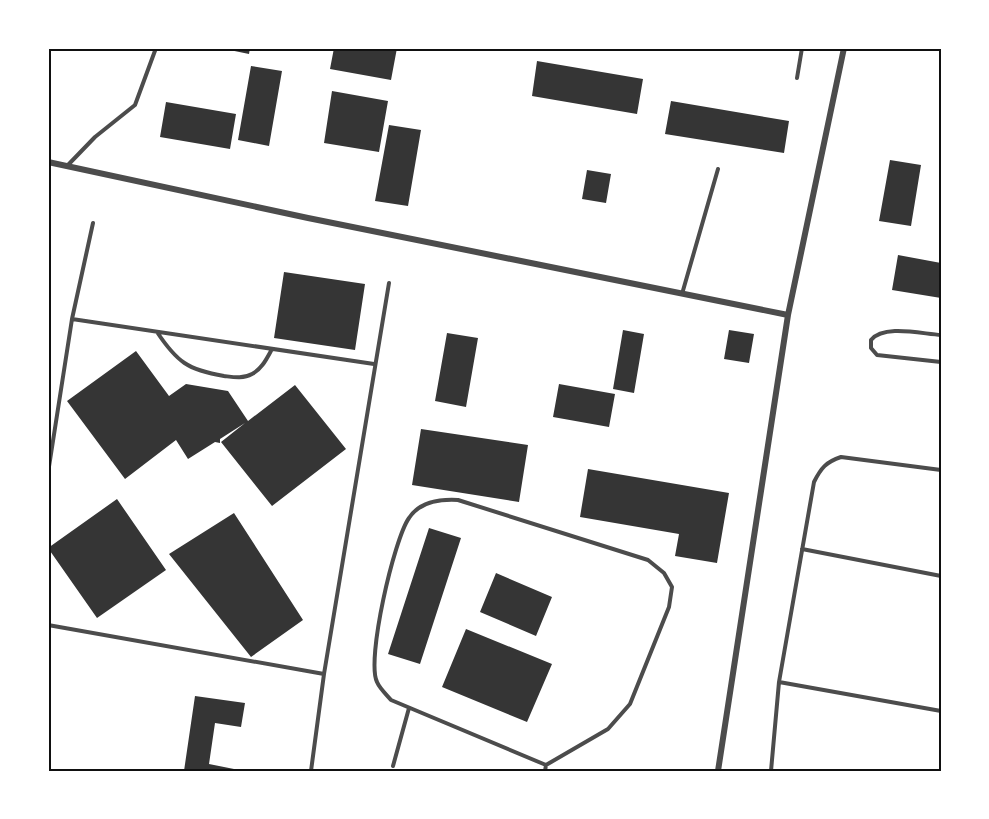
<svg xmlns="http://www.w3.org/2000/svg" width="989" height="819" font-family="'DM Sans',sans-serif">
  <rect width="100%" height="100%" fill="#fff"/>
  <path fill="#353535" d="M 220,48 L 250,48 L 249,54 Z
    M 334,48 L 397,48 L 391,80 L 330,69 Z
    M 537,61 L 643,79 L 637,114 L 532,96 Z
    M 251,66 L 282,71 L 269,146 L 238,140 Z
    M 332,91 L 388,101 L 379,152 L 324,143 Z
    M 671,101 L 789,121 L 784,153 L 665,134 Z
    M 166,102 L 236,114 L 230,149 L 160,137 Z
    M 389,125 L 421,130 L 408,206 L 375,201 Z
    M 890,160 L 921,165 L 911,226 L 879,221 Z
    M 587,170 L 611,174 L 606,203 L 582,199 Z
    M 898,255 L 941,263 L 941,298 L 892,290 Z
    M 284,272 L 365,284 L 355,350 L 274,338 Z
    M 623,330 L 644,334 L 634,393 L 613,389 Z
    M 729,330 L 754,334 L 749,363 L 724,359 Z
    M 447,333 L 478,338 L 466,407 L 435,401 Z
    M 136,351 L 169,396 L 186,384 L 228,391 L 248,421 L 295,385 L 346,449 L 272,506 L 221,442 L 245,423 L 220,439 L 220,443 L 215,442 L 188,459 L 176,440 L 125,479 L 67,401 Z
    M 559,384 L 615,394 L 609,427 L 553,417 Z
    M 421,429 L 528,445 L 519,502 L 412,485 Z
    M 588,469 L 729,493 L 717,563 L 675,556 L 679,534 L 580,517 Z
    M 117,499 L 166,570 L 97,618 L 48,548 Z
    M 234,513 L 303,620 L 251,657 L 169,554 Z
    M 429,528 L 461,538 L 420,664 L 388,654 Z
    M 496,573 L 552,597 L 536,636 L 480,612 Z
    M 466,629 L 552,664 L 527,722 L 442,687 Z
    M 195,696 L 245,703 L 241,727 L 215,723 L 209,764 L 244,771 L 184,771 Z"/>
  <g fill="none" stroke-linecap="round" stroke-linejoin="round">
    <path stroke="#4c4c4c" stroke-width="4" d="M 797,78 L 802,48
      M 67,166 L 95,137 L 135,105 L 156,48
      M 682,294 L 718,169
      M 72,319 L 374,364
      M 157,332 C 177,362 188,370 224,376 C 233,377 243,379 252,374 C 262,369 267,358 272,349
      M 941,335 C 922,334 884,324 871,340 L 871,348 L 877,355 L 941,362
      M 48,473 L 72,319 L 93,223
      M 802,549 L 941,576
      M 48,625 L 324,674
      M 779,682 L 941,711
      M 393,766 L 409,708
      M 311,771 L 324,674 L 389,283
      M 545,771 L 546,765 L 608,729 L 630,704 L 669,607 L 672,587 L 664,573 L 648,560 L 458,500 C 440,499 420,501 409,518 C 394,539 366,660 377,682 C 380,689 387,695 391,700 L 546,765
      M 771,771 L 779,682 L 814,482 C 821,468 826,462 841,457 L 941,470"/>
    <path stroke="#4c4c4c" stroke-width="6" d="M 48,162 L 308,218 L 788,315 L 844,48
      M 718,771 L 788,315"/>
  </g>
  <rect width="989" height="819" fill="none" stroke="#ffffff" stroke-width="99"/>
  <rect x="50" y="50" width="890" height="720" fill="none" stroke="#111" stroke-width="2"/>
</svg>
